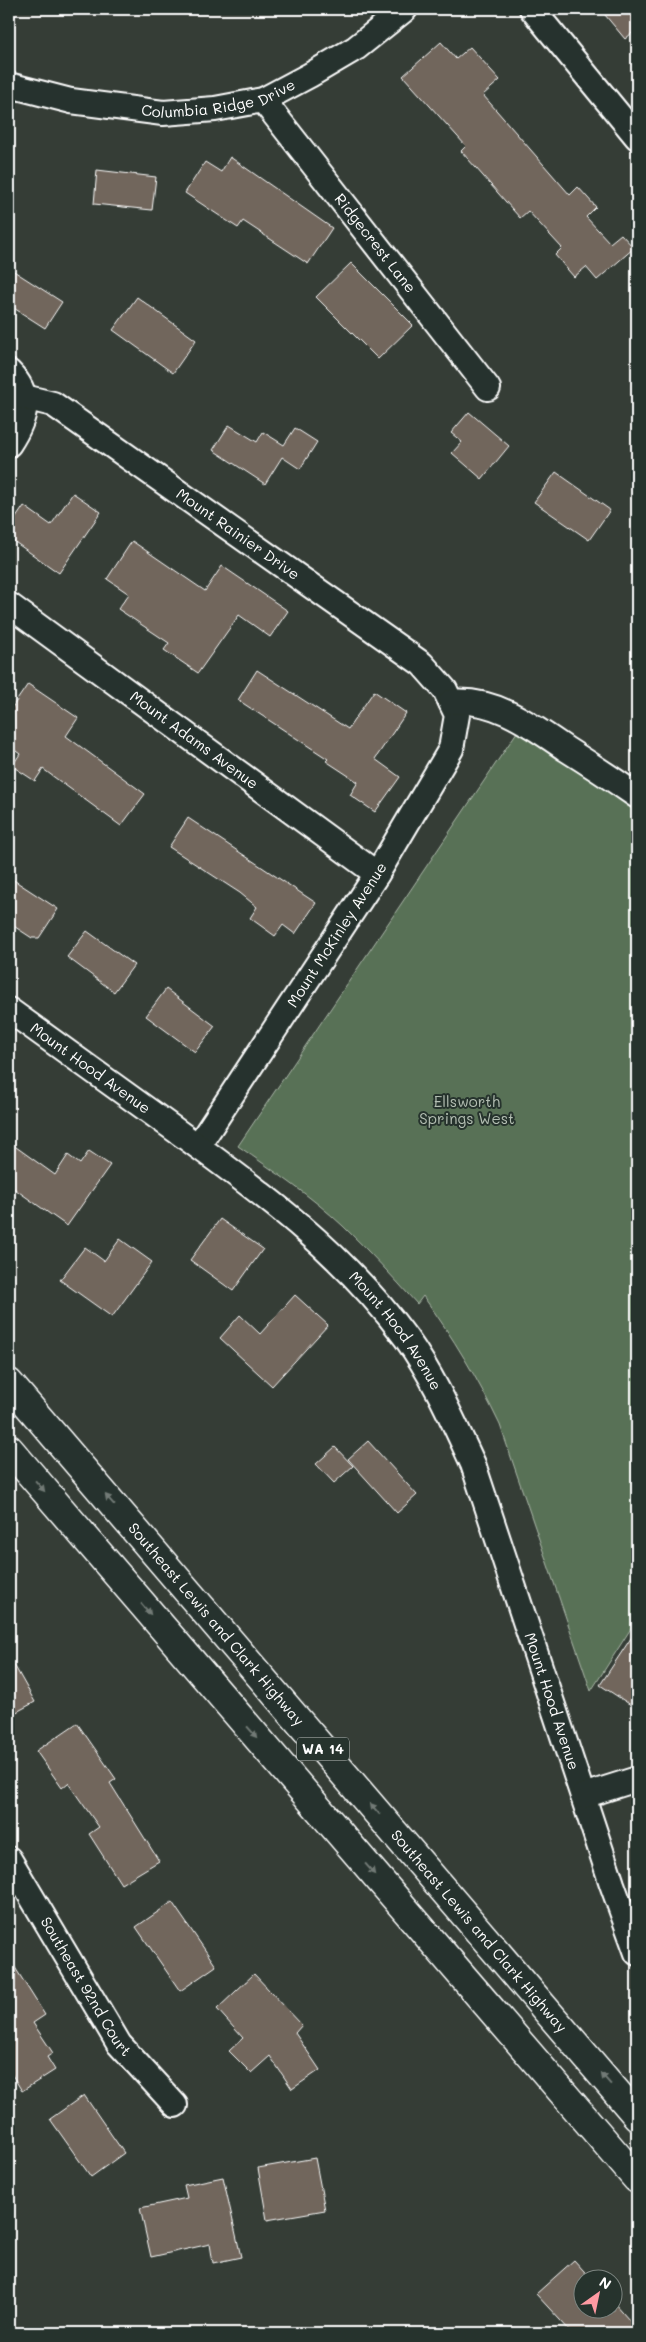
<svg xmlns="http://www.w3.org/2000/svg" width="646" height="2342" font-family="Mali,sans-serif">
  <rect width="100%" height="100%" fill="#353d36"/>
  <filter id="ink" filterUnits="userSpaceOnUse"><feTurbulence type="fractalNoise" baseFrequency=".02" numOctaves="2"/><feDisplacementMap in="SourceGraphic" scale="10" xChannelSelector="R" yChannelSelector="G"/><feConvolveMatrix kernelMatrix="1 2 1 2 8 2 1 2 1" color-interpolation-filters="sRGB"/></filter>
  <g filter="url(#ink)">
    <path fill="#587156" stroke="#acb8aa" d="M 517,732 L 637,811 L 637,1619 L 591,1691 L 500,1425 C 478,1379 453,1337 423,1296 L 417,1304 C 393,1277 369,1251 343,1226 C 311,1196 274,1171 238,1146 Z"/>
    <path fill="#71665c" stroke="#fff" d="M 600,9 L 637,9 L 637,29 L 625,39 Z
      M 441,42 L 456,59 L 470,47 L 500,80 L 483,95 L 570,195 L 578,187 L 596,207 L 586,217 L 610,243 L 621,234 L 634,248 L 597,280 L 586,267 L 574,277 L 555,255 L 562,248 L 528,211 L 520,218 L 461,151 L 466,146 L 403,76 Z
      M 230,157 L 332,228 L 308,264 L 243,221 L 238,228 L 185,193 L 205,162 L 221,172 Z
      M 97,170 L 156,177 L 152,210 L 94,204 Z
      M 351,263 L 413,325 L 378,359 L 316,297 Z
      M 9,268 L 62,302 L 45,328 L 9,305 Z
      M 137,297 L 196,340 L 173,373 L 113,330 Z
      M 469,412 L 509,446 L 482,479 L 452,453 L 462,442 L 451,433 Z
      M 229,425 L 257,442 L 263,432 L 284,445 L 295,428 L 317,442 L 300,469 L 282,457 L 265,484 L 213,450 Z
      M 556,472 L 610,510 L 589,540 L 534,502 Z
      M 73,493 L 101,512 L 59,573 L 9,538 L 9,528 L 24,506 L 51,525 Z
      M 132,541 L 205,591 L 222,566 L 288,611 L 270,637 L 239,615 L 198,673 L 164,650 L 169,643 L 118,609 L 129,594 L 107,579 Z
      M 257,670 L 348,729 L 374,691 L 406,713 L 375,759 L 400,777 L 375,812 L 350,795 L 358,782 L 326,761 L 328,759 L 238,700 Z
      M 28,684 L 78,718 L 66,736 L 145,794 L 121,826 L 43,769 L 35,781 L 12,766 L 20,754 L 9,746 L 9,712 Z
      M 188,818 L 316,903 L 295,934 L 283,925 L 275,936 L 250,918 L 257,907 L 240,893 L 169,847 Z
      M 9,877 L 58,909 L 39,938 L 32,938 L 9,923 Z
      M 87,931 L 134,965 L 114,992 L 67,957 Z
      M 166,989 L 215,1026 L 195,1052 L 146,1016 Z
      M 9,1142 L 55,1175 L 68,1155 L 80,1164 L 89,1151 L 110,1165 L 67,1226 L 9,1185 Z
      M 220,1219 L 263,1249 L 233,1291 L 190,1260 Z
      M 120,1239 L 152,1262 L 112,1317 L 60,1280 L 85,1247 L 104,1261 Z
      M 295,1295 L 328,1325 L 272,1386 L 220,1338 L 240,1315 L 260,1334 Z
      M 368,1441 L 417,1495 L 397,1513 L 348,1459 Z
      M 335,1447 L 353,1466 L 334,1483 L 316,1464 Z
      M 637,1629 L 637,1709 L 600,1685 Z
      M 9,1656 L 35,1702 L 9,1716 Z
      M 77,1723 L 116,1779 L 110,1783 L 159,1861 L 121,1884 L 89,1834 L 99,1827 L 68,1783 L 62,1788 L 36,1751 Z
      M 172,1902 L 216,1966 L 180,1991 L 136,1927 Z
      M 9,1958 L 45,2015 L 33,2023 L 53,2053 L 47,2057 L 55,2070 L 22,2091 L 9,2070 Z
      M 254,1974 L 302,2025 L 295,2033 L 320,2070 L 292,2089 L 270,2056 L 251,2073 L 229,2051 L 243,2038 L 217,2009 Z
      M 84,2095 L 124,2153 L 91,2177 L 50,2119 Z
      M 315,2158 L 325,2210 L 267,2220 L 258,2168 Z
      M 223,2177 L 241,2257 L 213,2263 L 210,2244 L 151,2257 L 140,2208 L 187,2198 L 184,2185 Z
      M 574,2260 L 592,2280 L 584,2280 L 584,2310 L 614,2310 L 614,2303 L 637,2329 L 637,2333 L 572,2333 L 536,2294 Z"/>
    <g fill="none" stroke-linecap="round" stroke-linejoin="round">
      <defs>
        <g id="minor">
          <path d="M 532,9 L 637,137"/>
          <path id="s1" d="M 9,85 L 71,101 L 163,113 L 215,109 L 263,100 L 310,75 L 356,48 L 405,9"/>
          <path id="s2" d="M 263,100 L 488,388"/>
          <path d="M 9,372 C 33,396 26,418 9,444"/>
          <path id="s3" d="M 24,397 L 53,404 L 422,664 L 445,690 L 457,715 L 451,749 L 377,874 L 198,1146"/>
          <path id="s4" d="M 9,605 L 377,874"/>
          <path d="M 451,702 C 495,698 531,725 566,749 C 590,764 614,780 637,796"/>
          <path id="s5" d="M 9,1010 C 64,1050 119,1089 174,1129 C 260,1191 342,1251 406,1338 C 434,1377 453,1421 473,1464 L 612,1884 L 637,1953"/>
          <path d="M 583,1796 L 637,1779"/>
          <path id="s6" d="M 9,1859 L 119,2044 L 175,2105"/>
        </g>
        <g id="highway">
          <path id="s7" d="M 9,1383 L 637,2116"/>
          <path d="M 9,1449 L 637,2179"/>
        </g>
      </defs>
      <use href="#minor" stroke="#fff" stroke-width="28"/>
      <use href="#highway" stroke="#fff" stroke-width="31"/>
      <use href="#minor" stroke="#26332d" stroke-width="24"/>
      <use href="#highway" stroke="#26332d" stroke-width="28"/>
    </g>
    <defs><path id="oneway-solid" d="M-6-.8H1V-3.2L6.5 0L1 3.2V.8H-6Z" transform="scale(1.25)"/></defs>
    <g fill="#727a76">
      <use href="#oneway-solid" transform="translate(40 1486) rotate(49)"/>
      <use href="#oneway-solid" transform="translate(110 1500) rotate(-131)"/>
      <use href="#oneway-solid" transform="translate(146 1609) rotate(49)"/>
      <use href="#oneway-solid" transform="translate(252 1732) rotate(49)"/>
      <use href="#oneway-solid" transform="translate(375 1809) rotate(-131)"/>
      <use href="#oneway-solid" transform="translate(370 1869) rotate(49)"/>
      <use href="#oneway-solid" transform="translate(606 2079) rotate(-131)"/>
    </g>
  </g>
  <g text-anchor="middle" stroke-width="4" stroke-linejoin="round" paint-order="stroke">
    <rect fill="#26332d" stroke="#bec2c0" stroke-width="1" x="297" y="1737.5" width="52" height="23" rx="4"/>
    <g font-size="14" font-weight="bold" fill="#fff">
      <text x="323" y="1754">WA 14</text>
    </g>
    <g font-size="15" fill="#fff" stroke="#26332d">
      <text dy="5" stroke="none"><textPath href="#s1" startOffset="214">Columbia Ridge Drive</textPath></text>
      <text dy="5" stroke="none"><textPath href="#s2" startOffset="182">Ridgecrest Lane</textPath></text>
      <text dy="5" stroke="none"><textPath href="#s3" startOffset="256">Mount Rainier Drive</textPath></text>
      <text dy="5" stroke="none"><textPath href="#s4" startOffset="229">Mount Adams Avenue</textPath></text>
      <text transform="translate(337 935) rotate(-57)" y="5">Mount McKinley Avenue</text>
      <text dy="5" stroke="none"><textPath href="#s5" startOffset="100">Mount Hood Avenue</textPath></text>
      <text dy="5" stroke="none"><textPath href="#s5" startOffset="505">Mount Hood Avenue</textPath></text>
      <text dy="5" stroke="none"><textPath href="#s7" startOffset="318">Southeast Lewis and Clark Highway</textPath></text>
      <text dy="5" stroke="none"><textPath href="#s5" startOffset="910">Mount Hood Avenue</textPath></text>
      <text dy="5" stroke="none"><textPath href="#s7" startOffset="722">Southeast Lewis and Clark Highway</textPath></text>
      <text dy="5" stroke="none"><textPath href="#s6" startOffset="149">Southeast 92nd Court</textPath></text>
    </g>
    <g font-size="15" fill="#b4bfb3" stroke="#26332d">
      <text x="467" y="1107">Ellsworth<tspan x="467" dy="17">Springs West</tspan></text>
    </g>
  </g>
  <rect width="646" height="2342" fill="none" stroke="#26332d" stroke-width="30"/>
  <rect x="15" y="15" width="616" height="2312" fill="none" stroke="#fff" stroke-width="2" filter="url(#ink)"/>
  <g transform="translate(598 2294) rotate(33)"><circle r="24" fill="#26332d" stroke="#7d8581"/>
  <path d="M0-4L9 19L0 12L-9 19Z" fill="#ff9aa2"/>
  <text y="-8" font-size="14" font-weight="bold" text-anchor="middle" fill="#ffffff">N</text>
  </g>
</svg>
